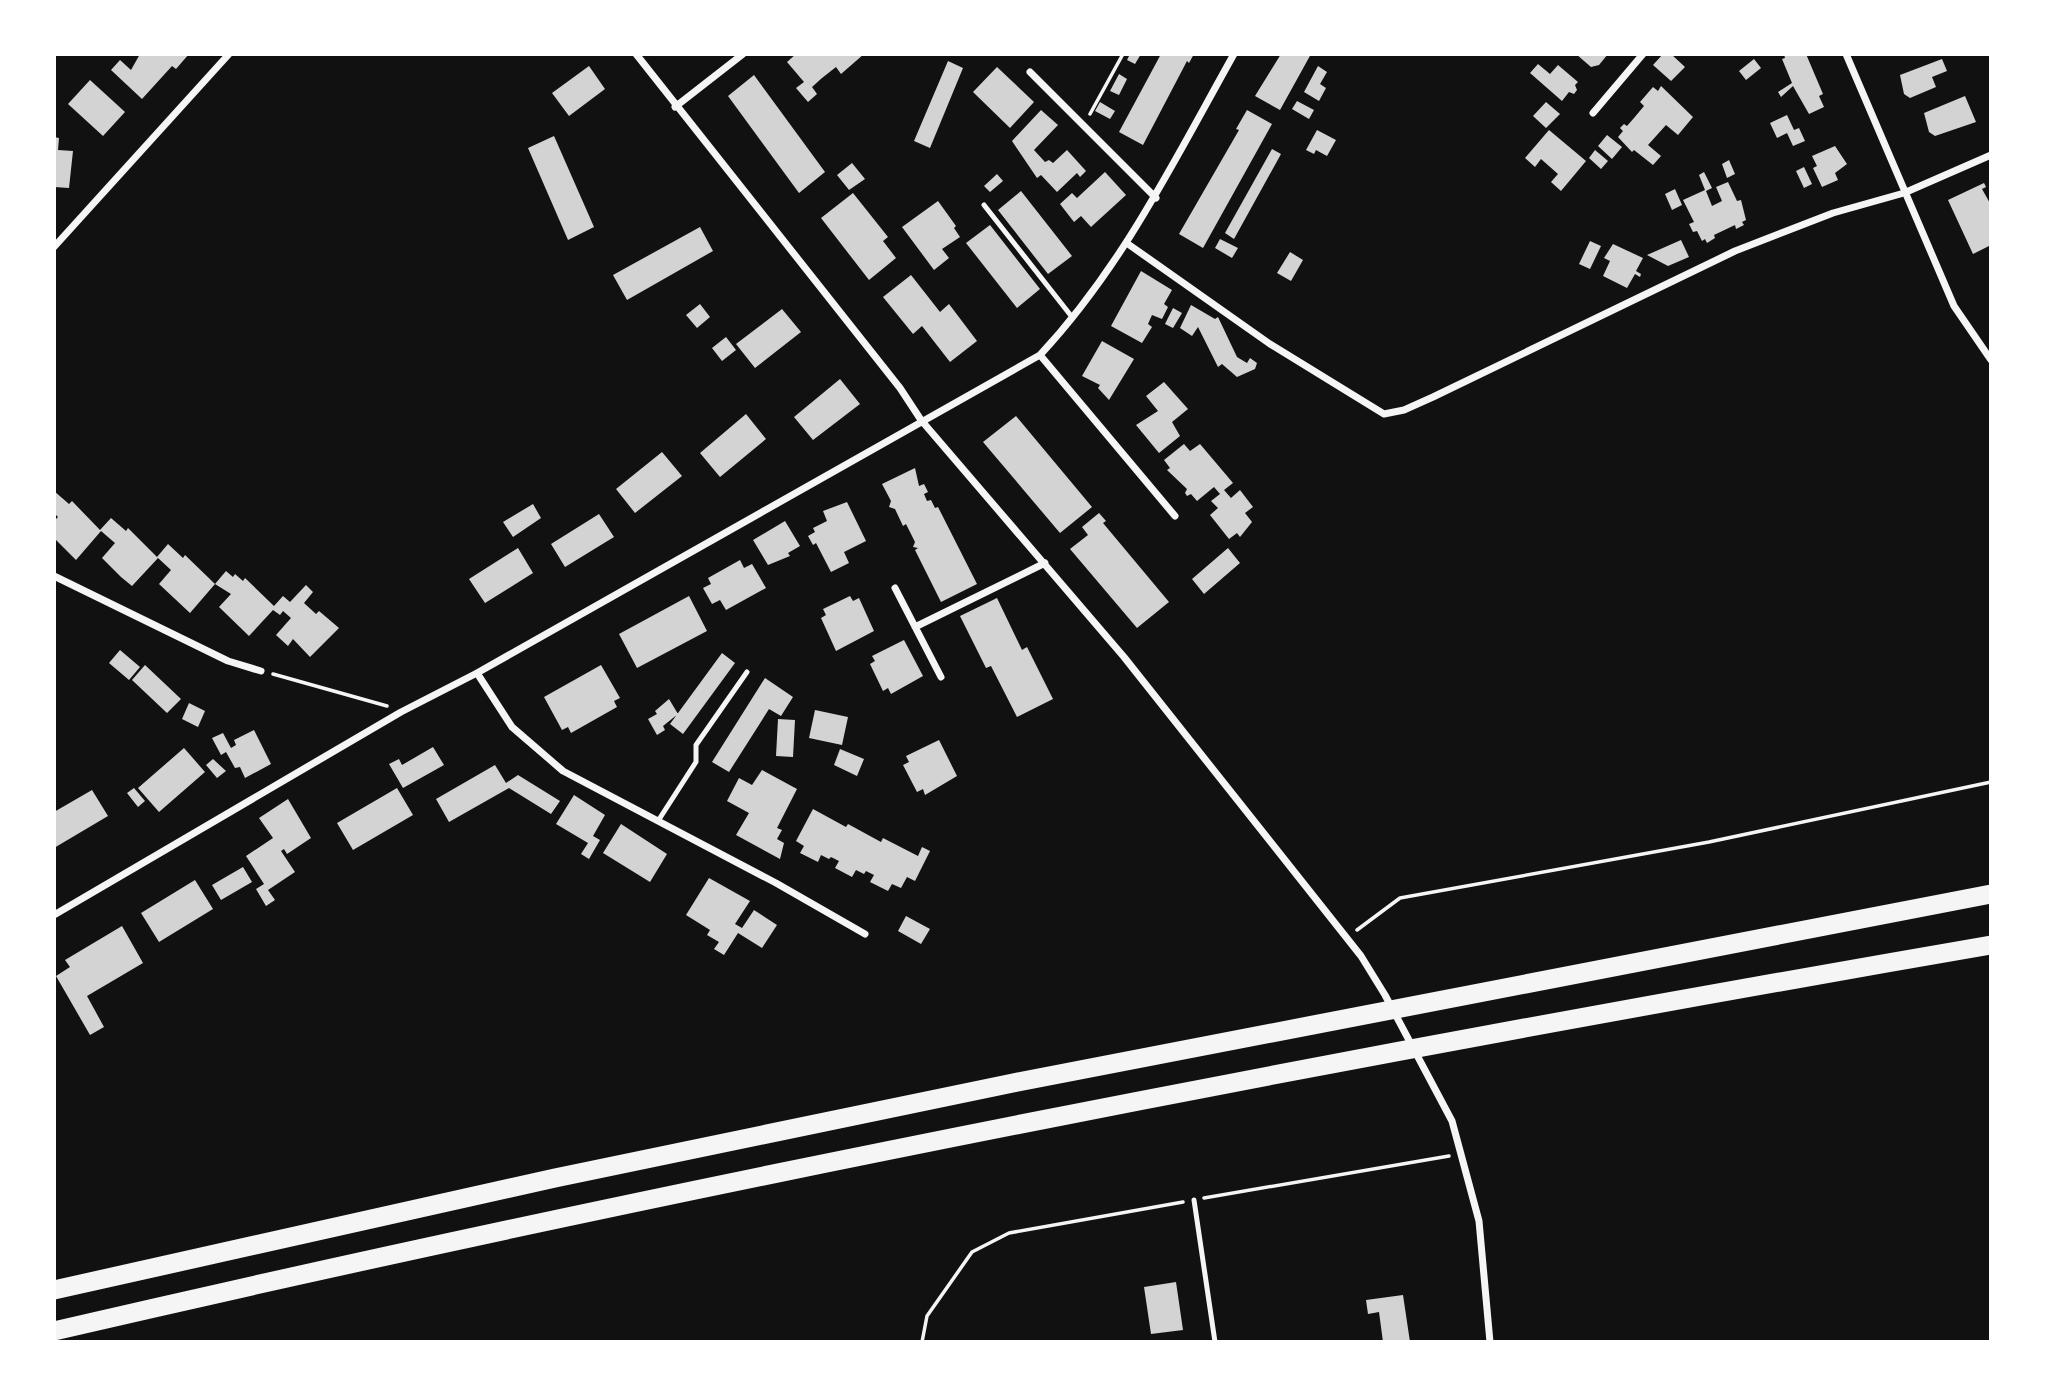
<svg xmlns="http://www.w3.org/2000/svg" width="2045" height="1396" font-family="Signika,sans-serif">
  <rect width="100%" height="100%" fill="#111"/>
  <path fill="#d3d3d3" d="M 140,54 L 189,54 L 176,69 L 172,66 L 142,99 L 111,70 L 120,60 L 131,70 Z
    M 796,54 L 864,54 L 841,74 L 836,67 L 822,78 L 812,87 L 817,94 L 808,102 L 796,88 L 804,82 L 787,62 Z
    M 1130,54 L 1141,54 L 1135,64 L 1127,60 Z
    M 1161,54 L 1194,54 L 1189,63 L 1187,61 L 1143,145 L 1119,132 Z
    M 1281,54 L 1311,54 L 1280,110 L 1255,96 Z
    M 1576,54 L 1608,54 L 1599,65 L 1591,67 Z
    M 1663,54 L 1671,54 L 1685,67 L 1671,81 L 1653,65 Z
    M 1784,54 L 1806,54 L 1823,94 L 1819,96 L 1824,107 L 1809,114 L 1793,86 L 1781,97 L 1778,92 L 1792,83 L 1782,59 L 1785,58 Z
    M 1754,59 L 1761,68 L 1746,80 L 1739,71 Z
    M 1942,59 L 1947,71 L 1932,77 L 1936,87 L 1910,98 L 1904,94 L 1900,75 Z
    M 948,61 L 963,68 L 930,148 L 914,141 Z
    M 1538,64 L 1550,74 L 1558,65 L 1578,82 L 1575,85 L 1577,90 L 1574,94 L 1569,92 L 1562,101 L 1530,73 Z
    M 589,66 L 605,89 L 569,116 L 552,93 Z
    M 1318,66 L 1327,72 L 1320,84 L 1326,88 L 1319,101 L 1304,92 Z
    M 997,67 L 1034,102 L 1010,128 L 973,92 Z
    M 1119,74 L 1127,79 L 1119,95 L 1110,91 Z
    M 754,75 L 825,172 L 799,193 L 728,96 Z
    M 90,80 L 125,112 L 103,136 L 68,104 Z
    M 1661,86 L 1693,117 L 1678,135 L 1666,125 L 1648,145 L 1661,156 L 1653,165 L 1634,150 L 1632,152 L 1618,137 L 1623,131 L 1620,128 L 1624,124 L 1627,126 L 1634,118 L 1644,106 L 1640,102 L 1653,87 L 1658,91 Z
    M 1965,96 L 1976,122 L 1935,136 L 1929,132 L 1924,113 Z
    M 1297,101 L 1314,110 L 1309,119 L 1292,109 Z
    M 1100,102 L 1115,111 L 1110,119 L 1095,111 Z
    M 1546,102 L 1560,114 L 1546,128 L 1533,116 Z
    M 1041,110 L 1058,125 L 1034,150 L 1045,162 L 1049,160 L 1053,163 L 1067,150 L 1086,171 L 1080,177 L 1077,173 L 1057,192 L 1041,175 L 1037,178 L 1012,141 Z
    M 1247,110 L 1272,124 L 1203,248 L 1179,234 L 1239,130 L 1236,129 Z
    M 1787,115 L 1794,130 L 1799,128 L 1805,141 L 1793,146 L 1787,133 L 1777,138 L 1770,123 Z
    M 1317,130 L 1336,140 L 1327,156 L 1316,150 L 1314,154 L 1306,150 Z
    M 1549,130 L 1586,161 L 1561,191 L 1551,182 L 1558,174 L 1541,159 L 1535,167 L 1525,158 Z
    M 1607,135 L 1622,147 L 1612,159 L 1598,146 Z
    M 554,136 L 594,227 L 568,240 L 528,148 Z
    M 54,137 L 59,138 L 58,150 L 73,151 L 69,188 L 54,187 Z
    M 1835,146 L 1847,164 L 1835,173 L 1838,180 L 1822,187 L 1813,168 L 1817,166 L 1812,156 Z
    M 1272,149 L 1281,154 L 1234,239 L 1225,233 Z
    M 1595,150 L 1608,161 L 1601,169 L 1589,158 Z
    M 1729,160 L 1735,174 L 1727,178 L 1722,164 Z
    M 852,163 L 865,179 L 849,190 L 837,175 Z
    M 1804,167 L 1812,184 L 1804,188 L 1796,171 Z
    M 1105,172 L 1126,195 L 1091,227 L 1081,216 L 1074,222 L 1060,204 L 1072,193 L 1077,198 Z
    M 1704,172 L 1712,188 L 1706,191 L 1712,206 L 1722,201 L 1716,187 L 1728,182 L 1737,201 L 1741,200 L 1746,220 L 1742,222 L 1744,225 L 1736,229 L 1735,225 L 1714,235 L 1715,238 L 1707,243 L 1705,239 L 1702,241 L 1697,231 L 1693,232 L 1689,224 L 1694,222 L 1683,200 L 1705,190 L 1699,175 Z
    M 997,174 L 1003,181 L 990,192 L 984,186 Z
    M 1984,183 L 1986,187 L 1982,189 L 1991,205 L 1991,245 L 1973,254 L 1948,200 Z
    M 1675,189 L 1682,205 L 1672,210 L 1665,194 Z
    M 1021,191 L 1072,256 L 1048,274 L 998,210 Z
    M 853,193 L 888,237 L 883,241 L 896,258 L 869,280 L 821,218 Z
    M 938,201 L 956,226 L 954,228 L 960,237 L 942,249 L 949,258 L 934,270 L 902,227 Z
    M 990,225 L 1040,289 L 1017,308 L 966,243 Z
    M 700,227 L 713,251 L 627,300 L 613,275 Z
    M 1220,239 L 1238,248 L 1232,258 L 1215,248 Z
    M 1681,240 L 1689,257 L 1668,266 L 1647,255 Z
    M 1590,241 L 1601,246 L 1590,269 L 1579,264 Z
    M 1613,244 L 1643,258 L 1636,271 L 1641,274 L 1640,277 L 1635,274 L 1627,288 L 1603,276 L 1610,261 L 1604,258 Z
    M 1290,252 L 1303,260 L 1291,281 L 1277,273 Z
    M 1141,271 L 1172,290 L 1164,304 L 1168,307 L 1162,319 L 1152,315 L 1148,324 L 1152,327 L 1142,343 L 1111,326 Z
    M 911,275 L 940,312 L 949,304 L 977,341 L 950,362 L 922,326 L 913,334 L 883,297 Z
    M 700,304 L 710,317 L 697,328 L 686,315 Z
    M 1191,305 L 1215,319 L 1218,317 L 1237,357 L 1247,363 L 1250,358 L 1257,363 L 1255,369 L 1237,377 L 1222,364 L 1218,367 L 1198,327 L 1192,336 L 1180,328 Z
    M 1173,308 L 1182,313 L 1173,328 L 1165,324 Z
    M 782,309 L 801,332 L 755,368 L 736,344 Z
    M 726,337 L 736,350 L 722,361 L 712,348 Z
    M 1102,341 L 1134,359 L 1109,400 L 1098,388 L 1100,385 L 1082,376 Z
    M 840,379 L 860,404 L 813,440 L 794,417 Z
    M 1164,382 L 1188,409 L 1172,422 L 1180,436 L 1159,453 L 1136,425 L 1158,411 L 1146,396 Z
    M 746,414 L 766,439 L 720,477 L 700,453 Z
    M 1016,416 L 1092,507 L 1060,533 L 983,442 Z
    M 1184,444 L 1190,451 L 1200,444 L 1233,483 L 1224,490 L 1231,498 L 1240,490 L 1253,507 L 1245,513 L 1252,522 L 1240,537 L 1237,533 L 1229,539 L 1210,515 L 1218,508 L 1211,501 L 1220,494 L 1214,487 L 1197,501 L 1191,494 L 1187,496 L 1185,493 L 1187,489 L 1167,470 L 1170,468 L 1164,460 Z
    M 662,452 L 682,476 L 635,513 L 616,489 Z
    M 915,468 L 919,486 L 924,484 L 928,492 L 924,494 L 927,501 L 931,500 L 935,508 L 938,507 L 977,584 L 941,602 L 915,550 L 918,548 L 913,547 L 915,542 L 906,524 L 903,526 L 895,509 L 889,507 L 891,501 L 882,484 Z
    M 54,491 L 69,504 L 72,501 L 100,530 L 111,518 L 126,531 L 128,528 L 157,557 L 168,544 L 183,558 L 185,555 L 215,584 L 190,613 L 159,584 L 171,570 L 158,558 L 132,586 L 121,577 L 102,558 L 115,543 L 101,531 L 76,560 L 54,538 L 54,521 L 58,517 L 54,513 Z
    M 847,502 L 866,541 L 844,552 L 849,563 L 831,572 L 816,543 L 813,545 L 808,536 L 815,532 L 813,528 L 827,521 L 823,511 Z
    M 533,504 L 541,518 L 513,537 L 503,522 Z
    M 1099,513 L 1106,521 L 1103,523 L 1169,602 L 1137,628 L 1070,549 L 1088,535 L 1082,527 Z
    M 599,514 L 614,537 L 565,567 L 551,544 Z
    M 785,521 L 800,546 L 788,553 L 790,556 L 768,565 L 753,540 Z
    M 518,548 L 533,573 L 485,603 L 469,579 Z
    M 1228,548 L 1240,563 L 1204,594 L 1192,579 Z
    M 740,560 L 744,568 L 752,564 L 766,588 L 726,610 L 720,600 L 712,604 L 703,588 L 711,584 L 708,578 Z
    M 226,571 L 233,577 L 235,574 L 243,581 L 245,578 L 274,606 L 283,596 L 290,602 L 306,585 L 313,592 L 304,603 L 316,614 L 319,611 L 339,628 L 310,657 L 293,639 L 288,646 L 276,635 L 291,618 L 283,611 L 280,615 L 273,610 L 249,636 L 219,607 L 231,594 L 215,584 Z
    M 689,596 L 707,631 L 637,668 L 619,634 Z
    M 850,596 L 853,601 L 859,598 L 874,631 L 836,651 L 821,618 L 826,615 L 823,609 Z
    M 997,598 L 1022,650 L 1027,647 L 1053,699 L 1017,717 L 991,666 L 986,668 L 960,616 Z
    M 904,640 L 923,676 L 891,694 L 888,688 L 883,691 L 870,664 L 875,661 L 872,656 Z
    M 120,650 L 140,667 L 129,680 L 109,663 Z
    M 722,653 L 735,663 L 683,734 L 670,724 Z
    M 145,665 L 181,699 L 167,713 L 132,680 Z
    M 601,665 L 620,698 L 614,701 L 617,707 L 571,733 L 568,727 L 562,730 L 544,697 Z
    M 765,678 L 793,697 L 781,716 L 769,709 L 729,772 L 712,762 Z
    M 669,699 L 678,714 L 663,726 L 665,730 L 657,735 L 648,719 L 657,714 L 655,711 Z
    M 189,703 L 205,711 L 198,727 L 182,719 Z
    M 815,710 L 848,717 L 842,745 L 809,738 Z
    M 778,719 L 795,720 L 793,757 L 776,756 Z
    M 254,730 L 271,764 L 245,778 L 240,767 L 235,768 L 226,752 L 221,755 L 212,738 L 223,733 L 231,748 L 236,745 L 234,740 Z
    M 939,740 L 957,776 L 925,795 L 923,789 L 917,792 L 903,765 L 909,762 L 906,756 Z
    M 433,747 L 444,765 L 403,788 L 389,764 L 399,759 L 402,765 Z
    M 184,748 L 205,772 L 159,812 L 138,788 Z
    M 840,749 L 864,759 L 857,776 L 834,765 Z
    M 213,759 L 226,771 L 217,778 L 206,765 Z
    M 495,765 L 506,783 L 518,775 L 560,801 L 551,814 L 509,788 L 449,822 L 436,799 Z
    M 762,770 L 797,789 L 777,828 L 782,830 L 777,839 L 784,843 L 780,859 L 736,835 L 749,813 L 727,801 L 739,778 L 752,785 Z
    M 134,788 L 145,801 L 138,807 L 127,793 Z
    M 397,788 L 413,815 L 353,850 L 337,823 Z
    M 92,790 L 108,816 L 54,848 L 54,812 Z
    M 574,795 L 605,815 L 593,836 L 600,840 L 589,859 L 581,854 L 588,843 L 556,824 Z
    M 288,799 L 311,838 L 287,854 L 284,849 L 281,851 L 295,872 L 268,890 L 275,900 L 266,906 L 256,889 L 264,884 L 246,856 L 273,838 L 259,818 Z
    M 813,809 L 846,827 L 848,824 L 881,842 L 883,838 L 918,856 L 922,847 L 930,851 L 915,881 L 907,877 L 901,888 L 892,884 L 888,891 L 870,882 L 874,875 L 866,871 L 864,874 L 856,870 L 852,877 L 835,868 L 839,861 L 831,857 L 829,859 L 821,855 L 818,862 L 800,853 L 804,846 L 796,841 Z
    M 621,824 L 667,854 L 650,882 L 603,853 Z
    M 243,867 L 252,882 L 221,900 L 212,885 Z
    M 709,878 L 750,901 L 735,924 L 742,928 L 754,910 L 777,925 L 762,948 L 738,933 L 724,955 L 714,949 L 719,942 L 707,935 L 710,930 L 686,915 Z
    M 195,880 L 213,909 L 159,942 L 141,913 Z
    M 906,916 L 930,929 L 921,944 L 898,931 Z
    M 122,926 L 143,963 L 87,996 L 104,1027 L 90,1035 L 56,976 L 70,967 L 65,960 Z
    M 1176,1282 L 1183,1330 L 1151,1334 L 1144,1287 Z
    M 1403,1295 L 1410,1342 L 1383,1342 L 1379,1312 L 1368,1314 L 1366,1300 Z"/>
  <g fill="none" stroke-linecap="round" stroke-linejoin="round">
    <path stroke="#f5f5f5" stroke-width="3.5" d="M 1090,114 L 1123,54
      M 273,674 L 387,706
      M 1357,930 L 1400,898 L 1709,842 L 1991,782
      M 1204,1198 L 1449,1156
      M 922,1342 L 927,1316 L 972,1252 L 1009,1233 L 1183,1202"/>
    <path stroke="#f5f5f5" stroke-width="5" d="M 984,205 L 1072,317
      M 658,821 L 696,762 L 696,745 L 747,672
      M 1194,1200 L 1215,1342"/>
    <path stroke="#f5f5f5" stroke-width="7" d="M 636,54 L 900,388 L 921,420 L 1124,657 L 1361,956 L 1385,995 L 1452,1121 L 1479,1221 L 1490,1342
      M 1846,54 L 1954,306 L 1991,360
      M 1030,72 L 1156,198
      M 675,107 L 743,54
      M 1593,113 L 1643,54
      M 1128,244 L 1270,344 L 1384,414 L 1404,410 L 1433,397 L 1735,251 L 1833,213 L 1904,193 L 1991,155
      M 54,247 L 229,54
      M 1040,355 L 1175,516
      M 54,576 L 228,661 L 261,671
      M 895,588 L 941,677
      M 915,627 L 1045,563
      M 477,673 L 512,727 L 563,771 L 776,883 L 865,934
      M 54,915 L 401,712 L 477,673 L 1040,355 C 1123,266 1175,159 1234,54"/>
    <path stroke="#f5f5f5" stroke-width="19" d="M 54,1290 L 555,1178 L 1013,1083 L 1991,894
      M 54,1331 C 695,1182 1342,1057 1991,945"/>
  </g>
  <rect width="2045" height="1396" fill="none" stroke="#ffffff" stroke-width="112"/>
</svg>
